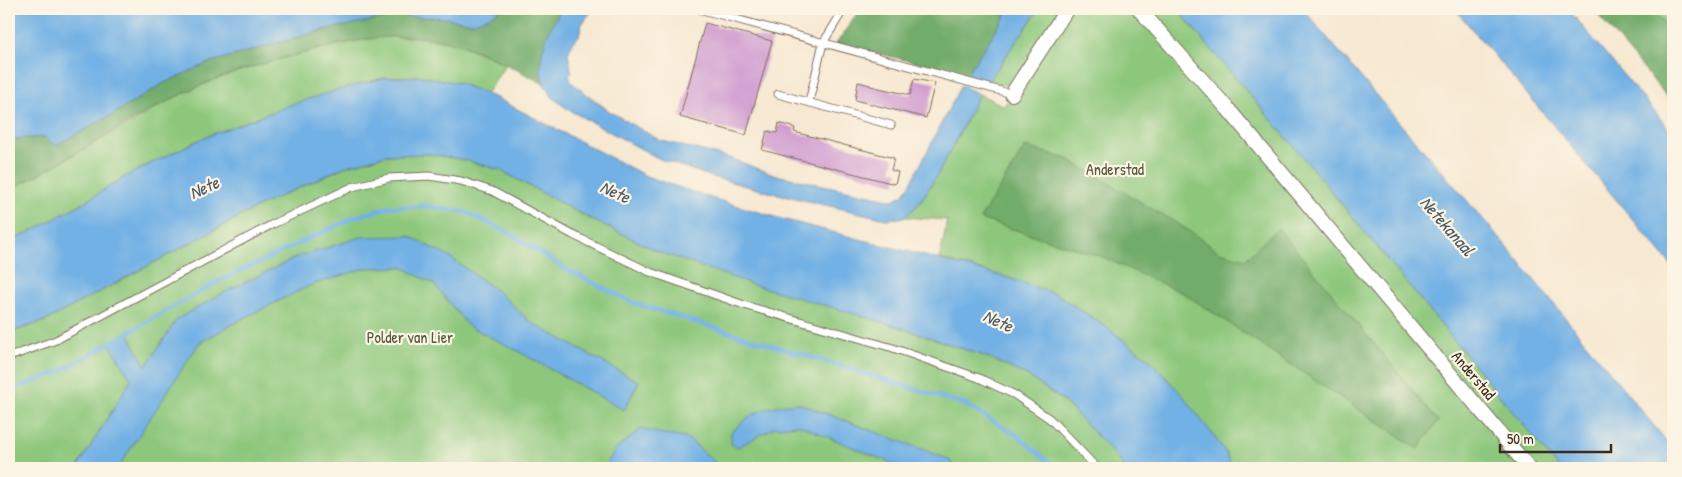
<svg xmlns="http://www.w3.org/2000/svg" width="1682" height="477" font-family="'Patrick Hand',sans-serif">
  <rect width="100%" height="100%" fill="#fcf5e5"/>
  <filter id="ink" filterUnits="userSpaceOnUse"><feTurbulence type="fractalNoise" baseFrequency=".02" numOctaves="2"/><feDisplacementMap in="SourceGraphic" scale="10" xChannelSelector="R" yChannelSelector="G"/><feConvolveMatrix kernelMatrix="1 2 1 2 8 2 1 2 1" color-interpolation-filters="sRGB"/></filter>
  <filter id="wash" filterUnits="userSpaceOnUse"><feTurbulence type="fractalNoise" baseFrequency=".0096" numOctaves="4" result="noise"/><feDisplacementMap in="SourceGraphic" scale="20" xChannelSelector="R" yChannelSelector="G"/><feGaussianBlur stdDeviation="1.12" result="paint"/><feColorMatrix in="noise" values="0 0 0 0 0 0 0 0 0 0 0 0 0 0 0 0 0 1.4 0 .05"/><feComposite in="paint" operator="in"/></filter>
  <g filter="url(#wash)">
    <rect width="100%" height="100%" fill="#f7e8d1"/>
    <path fill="#8dc77b" stroke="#64784c" d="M 1039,9 L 1177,9 L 1308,163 L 1559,468 L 1232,468 L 1225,451 L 1148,358 L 1106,327 L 1056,294 L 1002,276 L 940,259 L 947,220 L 904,217 L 919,204 L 950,152 L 979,94 L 1004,106 L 1017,86 L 987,83 Z
      M 1652,9 L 1673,9 L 1673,34 Z
      M 378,37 L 415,37 L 454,42 L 506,64 L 486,94 L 459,83 L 420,76 L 384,78 L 341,89 L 296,103 L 205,137 L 130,174 L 81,204 L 38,228 L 9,242 L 9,190 C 48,170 86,148 125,126 C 150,111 175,96 202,85 C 258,62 318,48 378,37 Z
      M 430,154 L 465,160 L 500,170 L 583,215 L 659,252 L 899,327 L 987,357 L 1026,375 L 1065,402 L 1117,457 L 1124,468 L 9,468 L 9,333 L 47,320 L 261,205 L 344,167 L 386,155 Z"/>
    <path fill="#72ac6b" stroke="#566b44" d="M 502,9 L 561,9 C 550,32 537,57 544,84 C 515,69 485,52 454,43 C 412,30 362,38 320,49 C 280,59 239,69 201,85 C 134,114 74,158 9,190 L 9,138 L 15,139 L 45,137 L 50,142 L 87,128 L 110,116 L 164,83 L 208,63 L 327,29 L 396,16 L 446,18 L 472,23 L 490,16 Z
      M 860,9 L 1010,9 L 967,74 L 836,44 Z
      M 1593,9 L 1652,9 L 1673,34 L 1673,104 Z
      M 1025,147 L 1068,159 L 1193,233 L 1219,252 L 1246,259 L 1278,228 L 1438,421 L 1418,449 L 1185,294 L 1100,256 L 980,219 Z"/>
    <path fill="#72b1e5" stroke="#566e82" d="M 9,9 L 502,9 L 490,16 L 472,23 L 446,18 L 396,16 L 327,29 L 208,63 L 164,83 L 110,116 L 56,145 L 50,142 L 45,137 L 15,139 L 9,138 Z
      M 561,9 L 593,9 L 582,24 L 579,36 L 573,41 L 568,54 L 572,73 L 569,74 L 571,82 L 609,111 L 659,140 L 726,157 L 776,175 L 893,200 L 903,195 L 911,183 L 961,85 L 979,94 C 964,122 930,201 905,216 C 900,219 892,218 886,219 L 769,192 L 716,178 L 660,159 L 569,110 L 553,98 L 544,84 L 540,70 L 542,52 L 548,34 Z
      M 1010,9 L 1039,9 L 987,83 L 967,74 Z
      M 1177,9 L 1303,9 L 1396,119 L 1503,242 L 1673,449 L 1673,468 L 1559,468 L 1308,163 Z
      M 1455,9 L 1568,9 L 1673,134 L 1673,267 Z
      M 420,76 L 459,83 L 496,98 L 646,176 L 698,194 L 782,219 L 1002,276 L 1056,294 L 1106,327 L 1148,358 L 1184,397 L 1225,451 L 1232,468 L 1124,468 L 1117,457 L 1065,402 L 1026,375 L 987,357 L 899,327 L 751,284 L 659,252 L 583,215 L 500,170 L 465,160 L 430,154 L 386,155 L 344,167 L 261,205 L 47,320 L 9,333 L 9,242 L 38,228 L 81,204 L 130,174 L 205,137 L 296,103 L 341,89 L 384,78 Z
      M 409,236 L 451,258 L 497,291 L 532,323 L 639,382 L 624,410 L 514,349 L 468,326 L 434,284 L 402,267 L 366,268 L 309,286 L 238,321 L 199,343 L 118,468 L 77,468 L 131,380 L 110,344 L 128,333 L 146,366 L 177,319 L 223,293 L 297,257 L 361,237 Z
      M 798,403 L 948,459 L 957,468 L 903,468 L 799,425 L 775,427 L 738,447 L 731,444 L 731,433 C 753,410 768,406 798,403 Z
      M 641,429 L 689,439 L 721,468 L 604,468 L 615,450 Z"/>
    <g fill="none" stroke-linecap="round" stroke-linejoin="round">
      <path stroke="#72b1e5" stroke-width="4.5" d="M 9,391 L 59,372 L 217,282 L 353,218 L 389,207 L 426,206 L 465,212 L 511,234 L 566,269 L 634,303 L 964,404 L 1018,436 L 1056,468"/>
    </g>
    <g id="blocks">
      <path fill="#cf9ad0" d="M 705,23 L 772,41 L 746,135 L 680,117 Z
        M 914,79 L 935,83 L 926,118 L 855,100 L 858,82 L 870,85 L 870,86 L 910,95 Z
        M 779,123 L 795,128 L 794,132 L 894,158 L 891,170 L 898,172 L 895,184 L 762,150 L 767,131 L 777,133 Z"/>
    </g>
  </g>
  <g filter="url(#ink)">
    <use href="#blocks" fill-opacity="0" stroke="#7d6c5d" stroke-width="1"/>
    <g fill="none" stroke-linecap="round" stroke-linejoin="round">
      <defs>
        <path id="lane" d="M 699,9 L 1012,94
          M 778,94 L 891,125
          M 809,102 L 823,43 L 844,9
          M 9,357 L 56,340 L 271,225 L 352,187 L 389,178 L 429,176 L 461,181 L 492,191 L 573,235 L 650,272 L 744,305 L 893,348 L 979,378 L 1015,395 L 1050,419 L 1097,468"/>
        <path id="street" d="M 1139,9 L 1228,109 L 1529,468
          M 1012,94 L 1067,9"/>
      </defs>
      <use href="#lane" stroke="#7d6c5d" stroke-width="9"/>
      <use href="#street" stroke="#7d6c5d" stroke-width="16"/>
      <use href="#lane" stroke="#fff" stroke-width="7"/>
      <use href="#street" stroke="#fff" stroke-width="14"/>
    </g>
  </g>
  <g text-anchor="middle" stroke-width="4.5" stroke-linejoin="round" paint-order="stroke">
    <g font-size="16" fill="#54593a" stroke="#fcf5e5">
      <text x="1115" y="175">Anderstad</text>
      <text x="410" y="343">Polder van Lier</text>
    </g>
    <g font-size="16" fill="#3b2a1e" stroke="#fcf5e5">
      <text transform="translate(1474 375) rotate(50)" y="6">Anderstad</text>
    </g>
    <g font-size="18" font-style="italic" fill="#4e5964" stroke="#fcf5e5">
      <text transform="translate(204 188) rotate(-25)" y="6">Nete</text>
      <text transform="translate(615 192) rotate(24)" y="6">Nete</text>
      <text transform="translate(1447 226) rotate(49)" y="6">Netekanaal</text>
      <text transform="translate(998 321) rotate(24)" y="6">Nete</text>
    </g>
  </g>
  <rect width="1682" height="477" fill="none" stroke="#fcf5e5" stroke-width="30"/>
  <path d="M1500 444v8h111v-8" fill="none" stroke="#3b2a1e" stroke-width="2.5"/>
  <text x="1507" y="444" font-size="15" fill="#3b2a1e" stroke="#fcf5e5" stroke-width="4" paint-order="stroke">50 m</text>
</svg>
